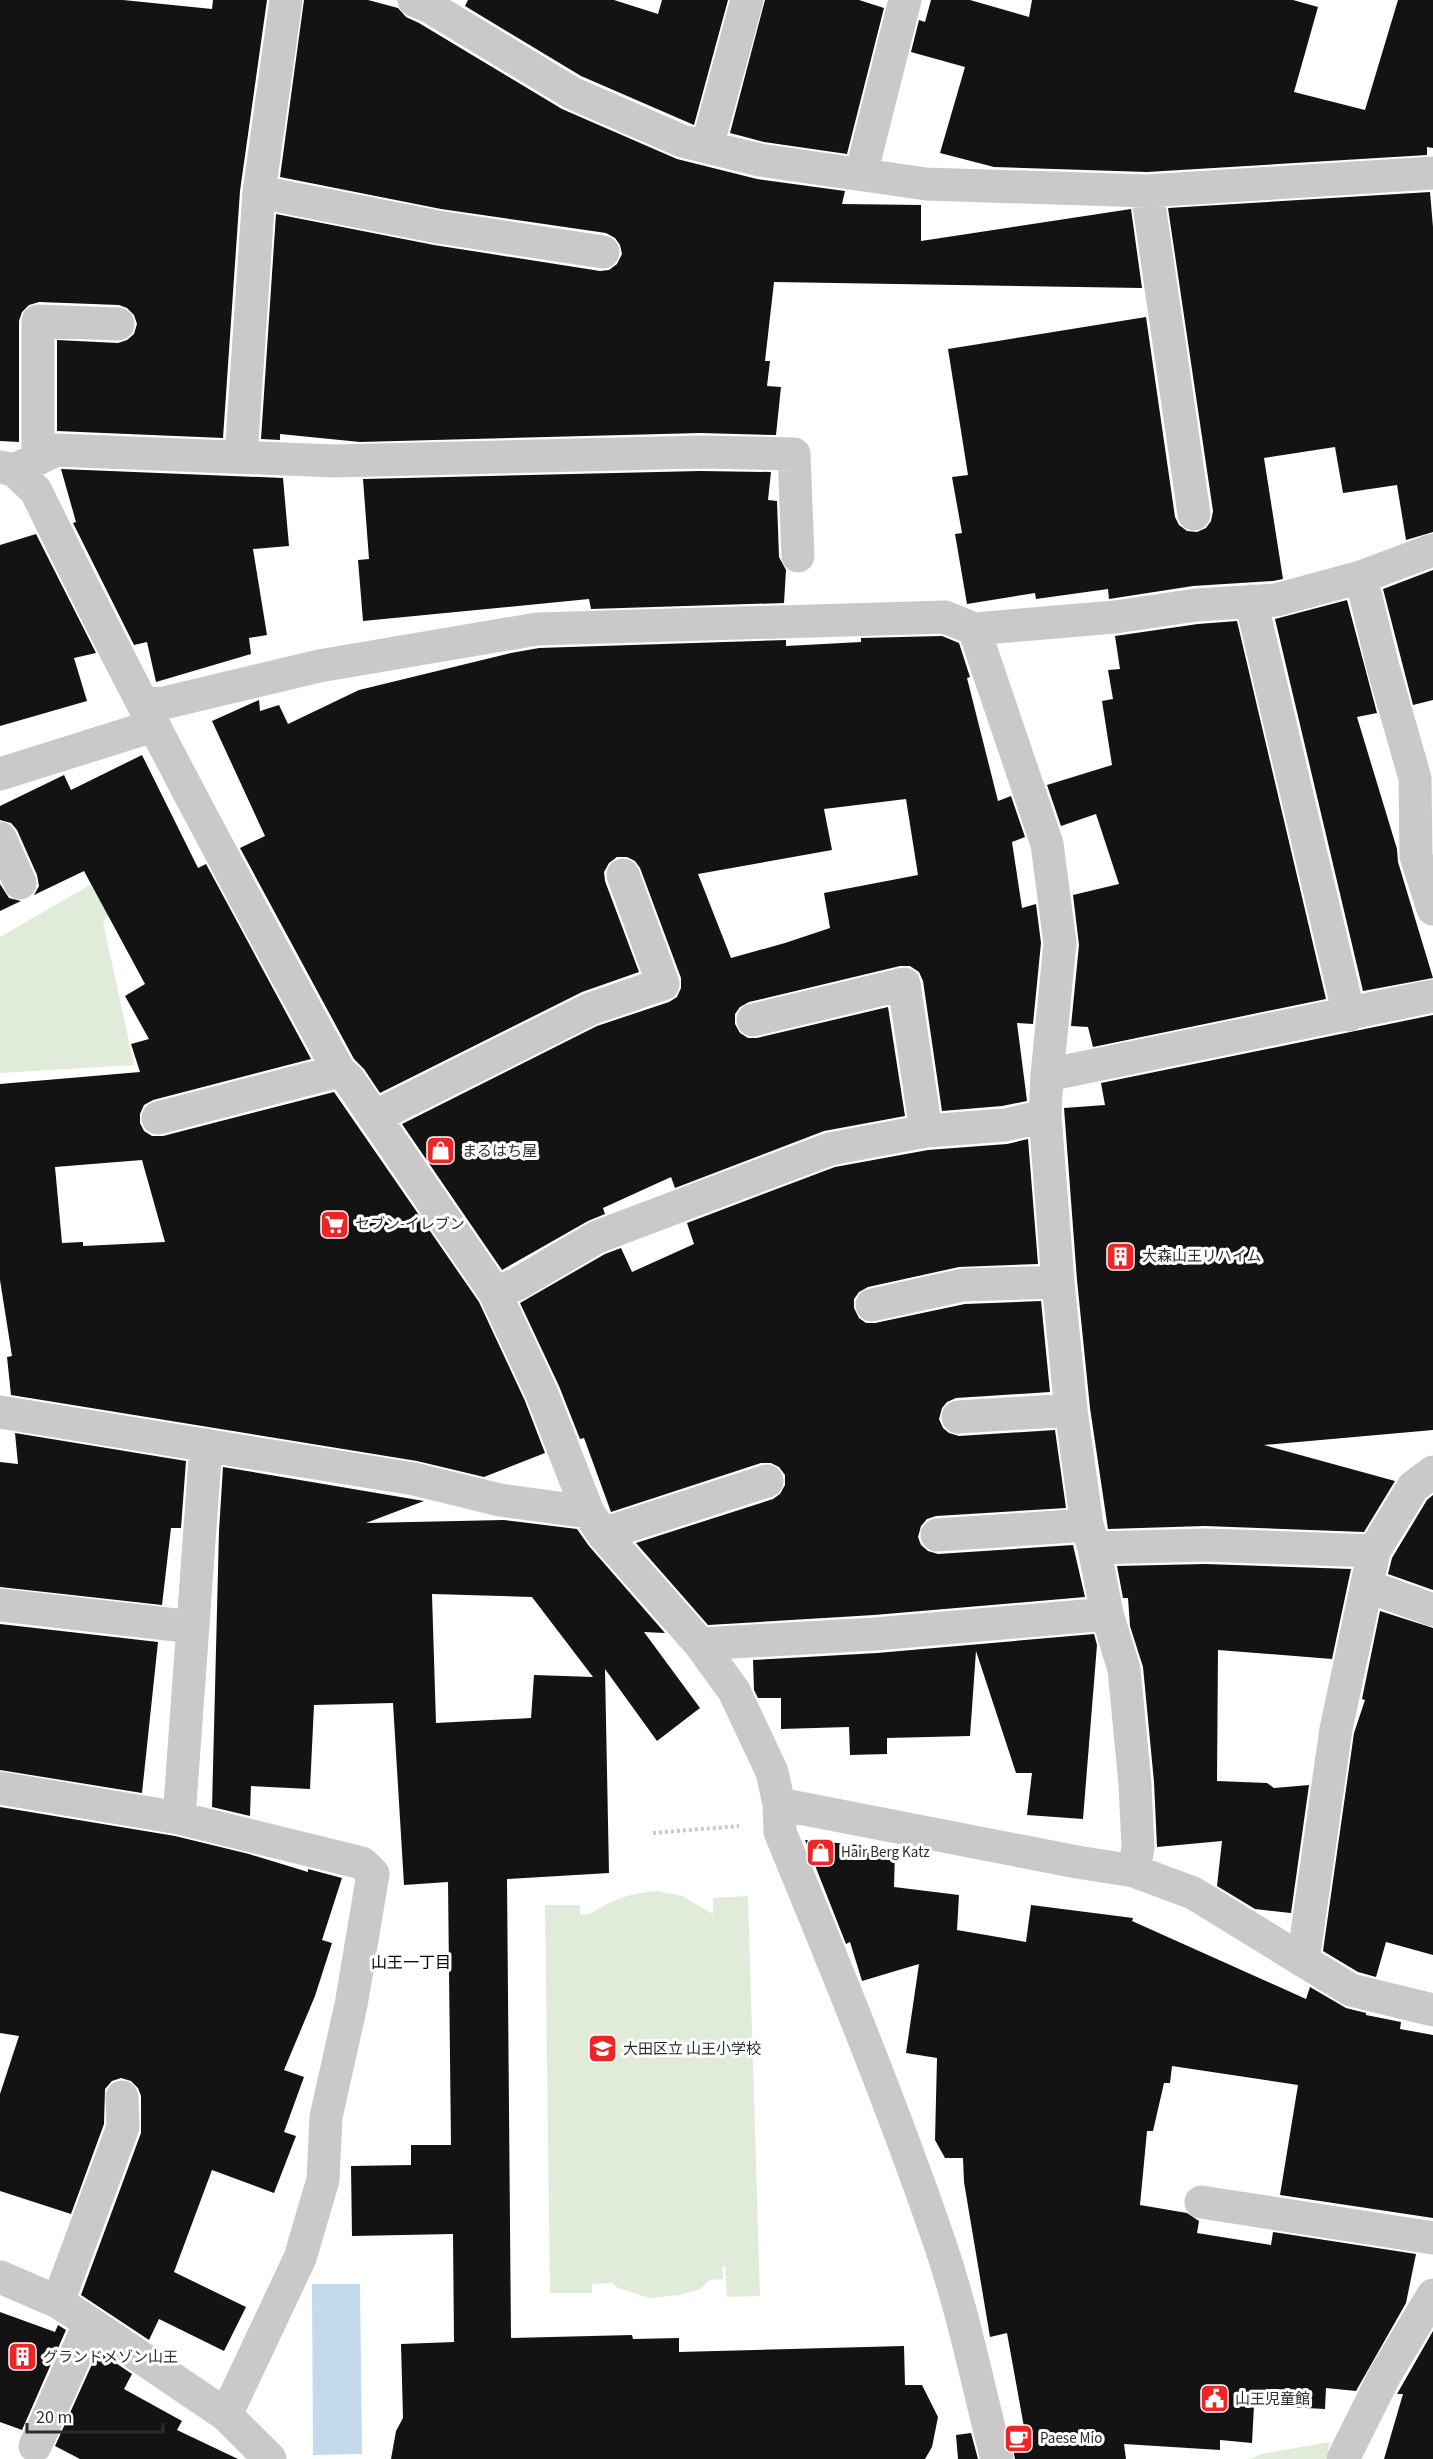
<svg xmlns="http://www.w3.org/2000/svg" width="1433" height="2459" font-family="'Source Sans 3','Noto Sans JP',sans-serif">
  <rect width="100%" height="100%" fill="#fff"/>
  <path fill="#e1ebd9" d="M 95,882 L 111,912 L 103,922 L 134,1065 L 0,1073 L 0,937 Z
    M 658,1891 L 682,1896 L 713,1914 L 713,1898 L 748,1896 L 760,2296 L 727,2297 L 725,2266 L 722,2268 L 723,2279 L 710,2280 L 700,2289 L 680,2295 L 649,2298 L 618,2288 L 612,2283 L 592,2284 L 592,2293 L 550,2293 L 545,1905 L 580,1905 L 580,1915 C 592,1915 600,1907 611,1902 C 627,1895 641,1892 658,1891 Z
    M 1330,2442 L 1326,2459 L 1251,2459 L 1261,2454 Z"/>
  <path fill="#c4d9ec" d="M 312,2284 L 360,2284 L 362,2454 L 313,2455 Z"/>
  <path fill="#131313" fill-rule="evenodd" d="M 0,0 L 123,0 L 212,9 L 213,0 L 267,0 L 240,191 L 223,438 L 57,431 L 57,340 L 118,343 L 127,340 L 134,334 L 137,324 L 134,315 L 127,308 L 119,305 L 39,302 L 29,305 L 22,312 L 19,321 L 19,442 L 0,441 Z
    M 304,0 L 368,0 L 398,8 L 406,17 L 419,23 L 562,109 L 677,159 L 757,179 L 845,191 L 842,204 L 921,205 L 921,241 L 1131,209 L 1142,288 L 774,282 L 765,361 L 770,361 L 767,386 L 781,387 L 776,435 L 700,433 L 360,442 L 280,434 L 280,440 L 261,439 L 276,214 L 434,245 L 600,271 L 609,270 L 617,264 L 622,254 L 620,245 L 615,238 L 606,233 L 441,209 L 280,177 Z
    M 468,0 L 614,0 L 658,14 L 662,0 L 728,0 L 694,125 L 581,76 L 465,6 Z
    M 765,0 L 859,0 L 884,8 L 847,154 L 764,142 L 730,133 Z
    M 931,0 L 970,0 L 1029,17 L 1032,0 L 1293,0 L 1318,7 L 1294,92 L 1365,110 L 1398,0 L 1433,0 L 1433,148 L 1427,147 L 1427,155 L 1147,172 L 994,167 L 940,153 L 965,67 L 911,52 L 919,20 L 925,22 Z
    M 1430,192 L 1433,227 L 1433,532 L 1406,540 L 1397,485 L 1343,493 L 1335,447 L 1264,458 L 1283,579 L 1273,581 L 1193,586 L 1109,599 L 1108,589 L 1036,599 L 1035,593 L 967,604 L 955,534 L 962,533 L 952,477 L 968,475 L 948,349 L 1146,317 L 1175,517 L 1179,525 L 1187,531 L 1197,532 L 1206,528 L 1211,521 L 1213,511 L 1168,208 Z
    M 61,469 L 283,478 L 289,546 L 253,549 L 267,635 L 249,638 L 251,654 L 156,682 L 147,642 L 134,645 L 73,523 L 76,522 Z
    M 700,471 L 771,472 L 768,500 L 777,501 L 779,557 L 786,570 L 784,603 L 591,609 L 589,599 L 363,621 L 358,560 L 369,559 L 363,479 Z
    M 36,534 L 96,653 L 74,658 L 87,701 L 0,726 L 0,545 Z
    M 1433,570 L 1433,700 L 1413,705 L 1383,589 Z
    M 1347,600 L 1377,713 L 1357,717 L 1397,849 L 1398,862 L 1433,978 L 1363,991 L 1275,619 Z
    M 1237,621 L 1326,999 L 1093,1047 L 1088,1027 L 1071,1026 L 1079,945 L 1073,895 L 1119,884 L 1096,814 L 1061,826 L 1047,785 L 1112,765 L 1102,701 L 1113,699 L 1108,670 L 1120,669 L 1115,636 L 1198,624 Z
    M 942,636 L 959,643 L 970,677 L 967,678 L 998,801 L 1011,796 L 1025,837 L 1012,842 L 1022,908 L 1036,904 L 1041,943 L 1033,1024 L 1017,1023 L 1027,1101 L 1002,1106 L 942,1111 L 923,981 L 919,972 L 910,966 L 900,966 L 749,1002 L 740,1007 L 735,1014 L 735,1024 L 740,1033 L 748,1038 L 757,1038 L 888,1007 L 905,1116 L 824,1131 L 675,1188 L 671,1177 L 603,1208 L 605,1214 L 588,1221 L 502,1270 L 402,1124 L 597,1026 L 669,1002 L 677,997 L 681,988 L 681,978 L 640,868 L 635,861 L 627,857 L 617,857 L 609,863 L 604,872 L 605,881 L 639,972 L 582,992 L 380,1093 L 364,1069 L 354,1059 L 240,848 L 265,836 L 212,721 L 259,700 L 260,711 L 279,705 L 288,724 L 359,690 L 511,653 L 539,648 L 786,640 L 786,646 L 861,642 L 861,638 ZM 906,799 L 918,875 L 824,893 L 830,928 L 785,943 L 731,958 L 698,874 L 832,850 L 824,809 Z
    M 142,755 L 198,868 L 206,864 L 311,1059 L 153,1100 L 144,1105 L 140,1114 L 140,1123 L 144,1131 L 152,1136 L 163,1136 L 334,1092 L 479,1302 L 525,1401 L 545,1453 L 484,1477 L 417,1461 L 11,1395 L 7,1357 L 12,1356 L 0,1280 L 0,1084 L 140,1072 L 131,1044 L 149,1039 L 125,996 L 145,984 L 84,871 L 34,895 L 39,886 L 37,875 L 17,830 L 11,823 L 0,820 L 0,806 L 64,775 L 71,790 ZM 142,1160 L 165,1242 L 83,1246 L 83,1242 L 62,1243 L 55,1167 Z
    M 0,884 L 9,898 L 21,901 L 0,911 Z
    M 1433,1015 L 1433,1430 L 1264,1445 L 1395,1481 L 1364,1532 L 1205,1526 L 1108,1529 L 1090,1408 L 1077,1280 L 1064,1108 L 1105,1105 L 1101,1083 Z
    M 1028,1139 L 1038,1264 L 959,1267 L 868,1287 L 859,1292 L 854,1299 L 854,1308 L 859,1318 L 866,1323 L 875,1323 L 965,1304 L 1041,1301 L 1050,1392 L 956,1398 L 947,1402 L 942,1408 L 939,1419 L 943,1428 L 949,1433 L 959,1436 L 1055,1430 L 1066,1508 L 936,1516 L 927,1519 L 921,1526 L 918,1537 L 921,1545 L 928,1551 L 938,1554 L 1073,1545 L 1085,1597 L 874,1615 L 708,1625 L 636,1543 L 773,1499 L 780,1494 L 785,1485 L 785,1475 L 779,1467 L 771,1463 L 761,1463 L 611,1512 L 584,1438 L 580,1439 L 559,1386 L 520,1303 L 605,1254 L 621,1248 L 632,1272 L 694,1244 L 687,1223 L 835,1167 L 928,1150 L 1007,1144 Z
    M 15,1433 L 186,1461 L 181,1528 L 171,1528 L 162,1605 L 0,1587 L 0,1462 L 18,1464 Z
    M 223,1467 L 424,1501 L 366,1523 L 504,1520 L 577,1529 L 589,1546 L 665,1633 L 644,1632 L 700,1708 L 657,1741 L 605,1669 L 609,1873 L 507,1879 L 511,2338 L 632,2335 L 633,2339 L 679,2338 L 679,2352 L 904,2346 L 905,2385 L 922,2385 L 938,2417 L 932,2447 L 925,2459 L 391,2459 L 396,2431 L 403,2418 L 401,2344 L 454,2342 L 453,2234 L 352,2236 L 351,2166 L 411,2165 L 411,2145 L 451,2145 L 448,1882 L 404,1885 L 393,1703 L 314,1705 L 310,1789 L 251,1786 L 250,1816 L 212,1807 L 219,1531 ZM 432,1594 L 532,1597 L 593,1677 L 534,1675 L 531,1718 L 436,1723 Z
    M 1433,1495 L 1433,1590 L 1388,1574 L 1392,1558 L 1427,1500 Z
    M 1205,1564 L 1351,1569 L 1332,1659 L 1218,1650 L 1217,1781 L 1267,1783 L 1274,1788 L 1309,1785 L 1291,1913 L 1255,1909 L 1217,1886 L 1222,1841 L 1157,1847 L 1154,1782 L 1143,1667 L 1130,1626 L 1128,1598 L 1123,1598 L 1117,1566 Z
    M 1380,1611 L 1433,1628 L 1433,1955 L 1386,1942 L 1376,1977 L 1358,1972 L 1323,1951 L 1354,1733 L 1365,1700 L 1362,1699 Z
    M 0,1624 L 158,1642 L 142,1793 L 0,1770 Z
    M 1094,1634 L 1097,1645 L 1083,1819 L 1027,1815 L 1032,1773 L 1016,1773 L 976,1651 L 970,1736 L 887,1738 L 887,1754 L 850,1755 L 849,1727 L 781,1729 L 781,1698 L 758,1698 L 754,1690 L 753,1660 L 877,1653 Z
    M 0,1807 L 175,1836 L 249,1854 L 308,1872 L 308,1869 L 342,1878 L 322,1940 L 332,1943 L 315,1996 L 284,2070 L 304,2077 L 284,2132 L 296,2136 L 274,2193 L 212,2170 L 174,2272 L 246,2307 L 224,2351 L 159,2319 L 149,2340 L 81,2295 L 141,2133 L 141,2096 L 138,2088 L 131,2081 L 121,2078 L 112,2081 L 105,2089 L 104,2124 L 71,2214 L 0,2191 L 0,2094 L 19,2036 L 0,2033 Z
    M 805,1840 L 859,1845 L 895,1852 L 894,1887 L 959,1895 L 957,1930 L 1026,1942 L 1031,1905 L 1133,1918 L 1132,1921 L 1306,1999 L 1310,1987 L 1346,2008 L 1366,2013 L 1366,2015 L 1401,2022 L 1400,2029 L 1433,2035 L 1433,2218 L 1280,2195 L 1298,2085 L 1172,2066 L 1170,2083 L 1164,2083 L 1153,2131 L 1147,2131 L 1140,2205 L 1187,2213 L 1199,2221 L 1197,2233 L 1271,2245 L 1273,2232 L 1416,2254 L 1406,2303 L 1356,2391 L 1326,2388 L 1325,2409 L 1254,2405 L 1252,2443 L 1220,2440 L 1220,2450 L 1124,2444 L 1126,2459 L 1015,2459 L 1009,2429 L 1024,2427 L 1007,2333 L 990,2337 L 964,2182 L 963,2158 L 945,2158 L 935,2140 L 937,2058 L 906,2053 L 919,1964 L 862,1981 L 850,1942 L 846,1944 Z
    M 0,2312 L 55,2332 L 58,2325 L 66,2330 L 22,2430 L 0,2422 Z
    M 1433,2331 L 1433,2459 L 1384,2459 L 1403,2394 L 1397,2394 Z
    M 98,2351 L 132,2374 L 124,2389 L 182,2421 L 177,2430 L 238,2459 L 80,2459 L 55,2446 Z
    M 971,2433 L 978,2459 L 958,2459 L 956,2435 Z"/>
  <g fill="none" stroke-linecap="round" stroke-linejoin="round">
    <path stroke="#c9c9c9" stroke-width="4" stroke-dasharray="3 3" stroke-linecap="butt" d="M 653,1833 L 739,1826"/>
    <path stroke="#c9c9c9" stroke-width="33" d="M 414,0 L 428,6 L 572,93 L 682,141 L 760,160 L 926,184 L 1147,191 L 1433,173
      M 707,147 L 747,0
      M 861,174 L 905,0
      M 1147,191 L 1194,514
      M 259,192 L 438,227 L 603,252
      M 241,456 L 259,192 L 286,0
      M 38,459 L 38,321 L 118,324
      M 0,467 L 14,470 L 36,491 C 131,687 234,879 339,1071 L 349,1080 L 495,1293 L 542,1394 L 588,1512 L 603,1534 L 700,1644 L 734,1691 L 772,1772 L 779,1804 L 780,1832 C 836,1968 892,2104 940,2244 C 964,2314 978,2387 997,2459
      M 14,470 L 56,450 L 334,461 L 700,452 L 794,454 L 798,556
      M 1361,577 L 1383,667 L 1415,778 L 1416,856 L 1433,909
      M 1251,601 L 1349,1015
      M 974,629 L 1047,844 L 1060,943 L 1047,1075 L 1045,1116 L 1058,1282 L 1071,1410 L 1087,1525 L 1094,1548 L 1107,1614 L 1124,1669 L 1135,1784 L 1138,1848 L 1134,1871
      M 143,704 L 164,703 L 319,666 L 537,629 L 945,617 L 974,629 L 1115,617 L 1196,605 L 1276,600 L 1361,577 L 1433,550
      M 0,774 L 153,726
      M 0,838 L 20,883
      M 753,1020 L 904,984 L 926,1131
      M 1047,1075 L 1433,996
      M 374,1117 L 590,1009 L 663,984 L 623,875
      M 158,1118 L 339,1071
      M 495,1293 L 517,1284 L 597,1237 L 830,1149 L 926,1131 L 1005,1125 L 1045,1116
      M 872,1305 L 963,1285 L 1058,1282
      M 0,1412 L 414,1479 L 500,1500 L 588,1512
      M 958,1417 L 1071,1410
      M 603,1534 L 767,1481
      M 937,1535 L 1087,1525
      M 1094,1548 L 1205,1545 L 1374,1551
      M 1367,1586 L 1433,1610
      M 0,1605 L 193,1627
      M 700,1644 L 875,1634 L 1107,1614
      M 0,1788 L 179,1818 L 362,1863 L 373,1874 L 351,2005 L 326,2117 L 323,2180 L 300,2258 L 226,2415
      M 779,1804 L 1077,1862 L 1134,1871 L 1193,1893 L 1351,1990 L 1433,2010
      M 179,1818 L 206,1445
      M 1303,1961 L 1336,1729 L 1374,1551 L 1413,1487 L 1433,1472
      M 1201,2202 L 1433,2238
      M 0,2277 L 58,2302 L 90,2323 L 226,2415 L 270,2459
      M 58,2302 L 123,2127 L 122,2097
      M 35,2446 L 90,2323
      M 1343,2459 L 1385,2375 L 1433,2295"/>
  </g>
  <defs>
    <symbol id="shop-square" viewBox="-11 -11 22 22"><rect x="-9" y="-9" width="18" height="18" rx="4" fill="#ec2626" stroke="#fff"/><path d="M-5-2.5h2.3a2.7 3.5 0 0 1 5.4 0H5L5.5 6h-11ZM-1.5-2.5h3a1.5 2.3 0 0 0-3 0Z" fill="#fff"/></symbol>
    <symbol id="supermarket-square" viewBox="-11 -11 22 22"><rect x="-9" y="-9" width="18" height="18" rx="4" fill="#ec2626" stroke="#fff"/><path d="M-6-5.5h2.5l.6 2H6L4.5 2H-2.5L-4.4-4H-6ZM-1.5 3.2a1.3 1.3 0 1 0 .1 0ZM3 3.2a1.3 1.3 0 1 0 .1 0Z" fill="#fff"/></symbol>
    <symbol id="building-square" viewBox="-11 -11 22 22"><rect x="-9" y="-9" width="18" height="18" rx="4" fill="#ec2626" stroke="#fff"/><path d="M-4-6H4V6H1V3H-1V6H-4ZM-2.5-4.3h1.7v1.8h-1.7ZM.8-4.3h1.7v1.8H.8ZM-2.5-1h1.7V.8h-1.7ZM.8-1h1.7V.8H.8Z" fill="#fff"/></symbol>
    <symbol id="school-square" viewBox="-11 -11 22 22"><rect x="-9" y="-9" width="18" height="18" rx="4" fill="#ec2626" stroke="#fff"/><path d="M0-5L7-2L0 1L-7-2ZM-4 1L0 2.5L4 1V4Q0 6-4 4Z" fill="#fff"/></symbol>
    <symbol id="civic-square" viewBox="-11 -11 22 22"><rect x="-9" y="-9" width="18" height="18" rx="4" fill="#ec2626" stroke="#fff"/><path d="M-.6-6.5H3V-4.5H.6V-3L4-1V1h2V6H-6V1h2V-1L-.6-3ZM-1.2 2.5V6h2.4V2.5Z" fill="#fff"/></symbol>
    <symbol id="cafe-square" viewBox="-11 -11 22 22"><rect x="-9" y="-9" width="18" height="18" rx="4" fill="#ec2626" stroke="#fff"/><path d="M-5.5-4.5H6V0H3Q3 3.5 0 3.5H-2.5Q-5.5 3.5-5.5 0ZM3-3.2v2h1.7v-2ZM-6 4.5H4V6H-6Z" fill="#fff"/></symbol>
  </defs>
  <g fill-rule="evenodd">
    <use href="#shop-square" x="424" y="1134" width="33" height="33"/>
    <use href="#supermarket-square" x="318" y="1208" width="33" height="33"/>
    <use href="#building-square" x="1104" y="1240" width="33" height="33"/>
    <use href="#shop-square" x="804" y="1836" width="33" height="33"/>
    <use href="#school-square" x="586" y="2032" width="33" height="33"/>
    <use href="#building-square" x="6" y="2340" width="33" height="33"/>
    <use href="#civic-square" x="1198" y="2382" width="33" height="33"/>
    <use href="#cafe-square" x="1002" y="2422" width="33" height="33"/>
  </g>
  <g text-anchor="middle" stroke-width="6" stroke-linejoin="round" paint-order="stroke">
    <g font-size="15" fill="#2c2c2c" stroke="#fff" text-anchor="start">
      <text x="462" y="1156">まるはち屋</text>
      <text x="355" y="1229">セブン-イレブン</text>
      <text x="1142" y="1261">大森山王リハイム</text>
      <text x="841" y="1857">Hair Berg Katz</text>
      <text x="623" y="2054">大田区立 山王小学校</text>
      <text x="43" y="2362">グランドメゾン山王</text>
      <text x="1235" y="2404">山王児童館</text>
      <text x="1040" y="2443">Paese Mio</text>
    </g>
    <g font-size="16" fill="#000" stroke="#fff">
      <text x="411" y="1968">山王一丁目</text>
    </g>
  </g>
  <path d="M27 2423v9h136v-9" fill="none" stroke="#2c2c2c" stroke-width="3"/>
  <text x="36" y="2423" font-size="18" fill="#2c2c2c" stroke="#ffffff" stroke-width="4.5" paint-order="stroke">20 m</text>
</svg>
